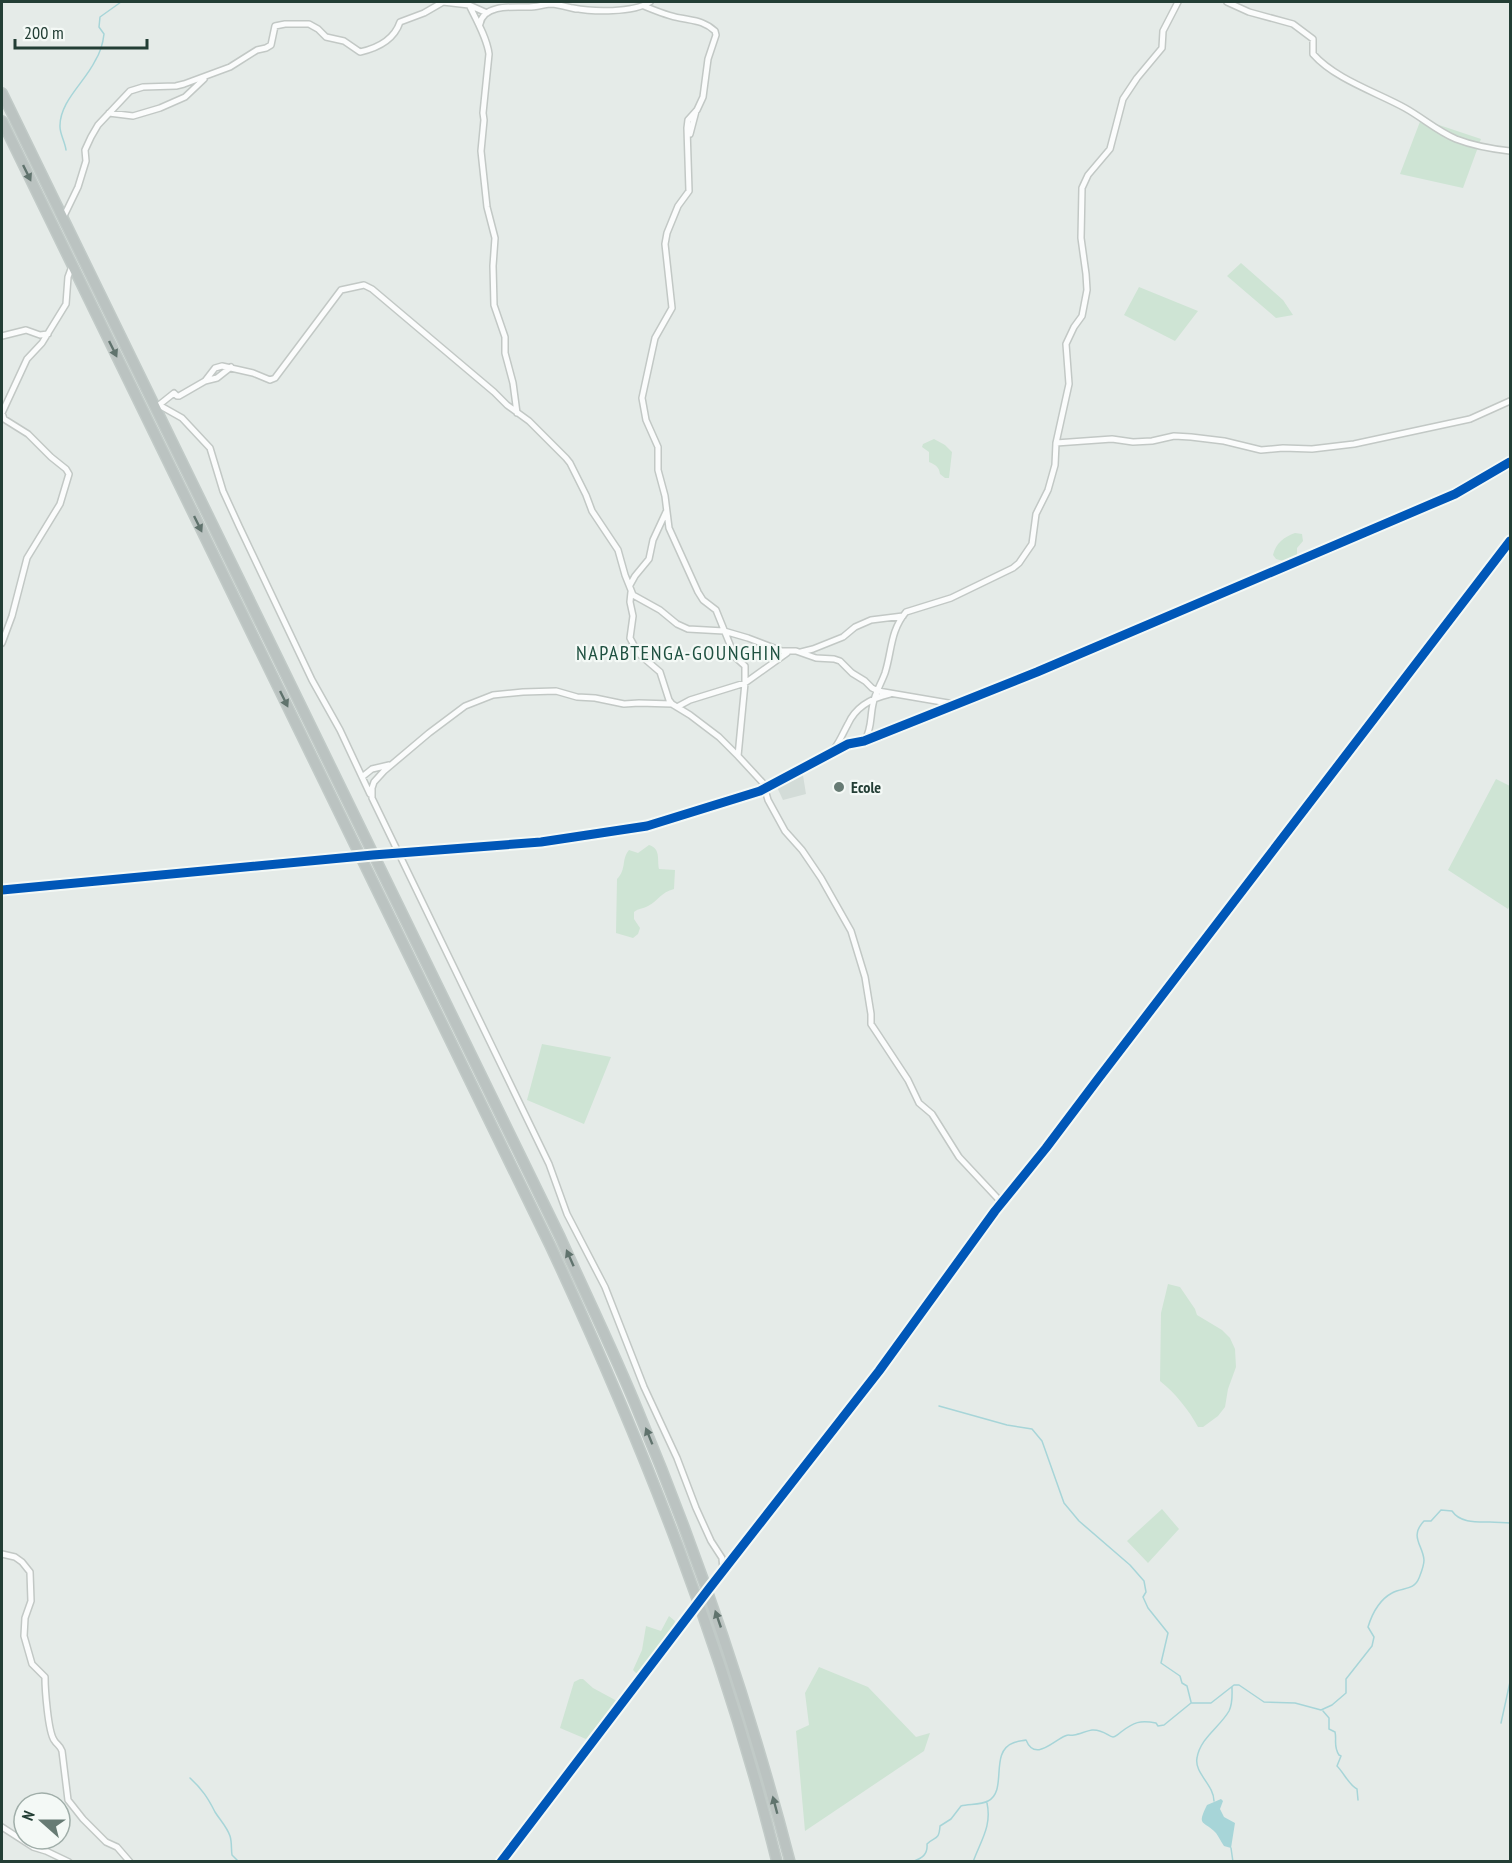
<svg xmlns="http://www.w3.org/2000/svg" width="1512" height="1863" font-family="'PT Sans Narrow',sans-serif">
  <rect width="100%" height="100%" fill="#e5ebe8"/>
  <path fill="#d3dcd8" d="M 802,769 L 806,794 L 783,800 L 775,783 Z"/>
  <path fill="#cee4d4" d="M 1421,119 L 1481,139 L 1463,188 L 1400,174 Z
    M 1241,263 L 1283,300 L 1293,315 L 1276,318 L 1227,276 Z
    M 1139,287 L 1198,311 L 1175,341 L 1124,315 Z
    M 934,439 L 945,445 L 952,452 L 949,478 L 945,478 L 940,474 C 939,467 936,465 929,462 L 929,452 L 922,447 L 923,444 Z
    M 1295,533 L 1302,534 L 1303,541 L 1297,548 L 1297,555 L 1287,562 L 1276,559 L 1273,555 C 1276,543 1284,537 1295,533 Z
    M 1496,779 L 1510,786 L 1510,905 L 1508,909 L 1448,870 Z
    M 649,845 C 661,849 657,859 659,869 L 675,870 L 674,889 C 661,892 658,901 648,906 C 642,909 639,908 634,912 L 634,919 L 640,928 L 638,934 L 633,938 L 616,933 L 617,879 C 627,869 621,859 629,850 L 638,853 Z
    M 542,1044 L 611,1057 L 584,1124 L 527,1100 Z
    M 1168,1284 L 1180,1287 L 1195,1309 L 1197,1315 L 1222,1330 L 1230,1338 L 1235,1349 L 1236,1367 L 1228,1389 L 1225,1407 L 1218,1416 L 1203,1427 L 1198,1427 C 1189,1410 1175,1393 1160,1381 L 1161,1313 Z
    M 1162,1509 L 1179,1529 L 1148,1563 L 1127,1541 Z
    M 669,1616 L 675,1621 L 673,1630 L 641,1674 L 637,1674 L 633,1670 L 642,1650 L 646,1626 L 661,1631 Z
    M 819,1667 L 868,1687 L 916,1737 L 930,1733 L 924,1751 L 805,1831 L 796,1731 L 809,1725 L 805,1693 Z
    M 580,1679 L 583,1679 L 593,1688 L 617,1701 L 586,1739 L 560,1728 L 574,1682 Z"/>
  <path fill="#a7d5d8" d="M 1221,1799 L 1223,1801 L 1220,1809 L 1224,1817 L 1235,1823 L 1231,1848 L 1224,1846 C 1221,1842 1219,1837 1216,1833 C 1204,1820 1196,1827 1207,1805 Z"/>
  <g fill="none" stroke-linecap="round" stroke-linejoin="round">
    <path stroke="#a7d5d8" stroke-width="1.5" d="M 66,150 C 65,142 60,134 60,127 C 59,102 85,82 95,61 C 100,53 103,43 104,34 L 99,27 L 100,17 L 121,2
      M 939,1406 L 1007,1425 L 1032,1429 L 1042,1441 L 1064,1503 L 1079,1521 L 1130,1565 L 1144,1581 L 1146,1592 L 1143,1597 L 1148,1608 L 1168,1633 L 1161,1663 L 1180,1676 L 1182,1683 L 1187,1686 L 1191,1702
      M 1323,1711 L 1329,1718 L 1329,1729 L 1335,1732 C 1337,1740 1333,1746 1339,1755 L 1341,1756 L 1337,1766 C 1344,1773 1349,1785 1357,1789 L 1358,1800
      M 1501,1723 L 1510,1682
      M 190,1778 C 202,1789 208,1798 215,1812 C 220,1820 227,1827 230,1836 C 232,1842 231,1849 232,1855 L 239,1862
      M 1214,1801 C 1214,1785 1194,1773 1197,1758 C 1200,1738 1220,1727 1229,1711 C 1233,1703 1232,1695 1232,1687
      M 1231,1848 L 1233,1862
      M 912,1862 C 922,1858 928,1855 927,1844 C 935,1836 939,1841 940,1826 L 951,1819 L 961,1806 C 969,1804 981,1805 988,1801 C 1008,1791 989,1752 1013,1743 C 1017,1741 1022,1741 1026,1740 C 1035,1762 1053,1741 1065,1736 C 1070,1734 1069,1736 1074,1735 C 1080,1734 1086,1731 1092,1730 C 1103,1729 1109,1737 1113,1737 C 1115,1737 1120,1733 1121,1732 C 1134,1722 1140,1720 1156,1723 L 1158,1726 L 1164,1725 L 1191,1703 L 1211,1703 L 1234,1685 L 1239,1685 L 1264,1702 L 1295,1703 L 1321,1710 L 1332,1705 L 1346,1693 L 1346,1679 L 1372,1646 L 1374,1637 L 1368,1627 C 1372,1614 1379,1600 1392,1593 C 1402,1587 1414,1591 1419,1578 C 1421,1573 1424,1566 1424,1560 C 1423,1545 1409,1537 1424,1521 L 1431,1521 L 1441,1510 L 1452,1511 C 1460,1523 1476,1522 1490,1522 C 1497,1522 1504,1523 1510,1523
      M 973,1862 C 981,1840 992,1826 987,1803"/>
    <defs>
      <path id="street" d="M 1227,2 L 1249,12 L 1293,24 L 1313,39 L 1313,54 C 1335,79 1376,92 1405,108 C 1423,118 1437,131 1456,139 C 1474,146 1492,149 1510,151
        M 469,5 C 476,19 487,38 489,54 L 483,113 L 484,120 L 481,151 L 487,207 L 495,238 L 493,266 L 494,305 L 505,337 L 505,353 L 513,383 L 517,413
        M 644,6 C 656,11 668,16 680,18 C 695,21 704,21 715,31 L 716,35 L 708,59 L 703,97 L 697,110 L 688,120 L 687,128 L 689,191 L 678,206 L 667,233 L 665,244 L 672,308 L 655,338 L 642,398 L 646,420 L 658,447 L 658,470 L 665,496 L 669,528 L 698,592 L 703,600 L 716,610 L 735,657 L 745,666 L 745,683 L 738,756 L 763,783 L 768,800 L 785,831 L 802,850 L 821,878 L 851,931 L 865,977 L 871,1014 L 871,1024 L 877,1033 L 908,1080 L 919,1103 L 932,1114 L 959,1157 L 1002,1203
        M 573,8 C 593,12 633,13 650,2
        M 480,24 C 483,4 514,7 529,7 C 537,7 545,4 553,4 C 560,5 568,7 576,9
        M 109,113 L 133,116 L 160,108 L 185,97 L 204,79
        M 690,134 L 696,111
        M 63,218 L 78,187 L 86,161 L 85,150 L 91,137 L 98,125 L 130,91 L 143,87 L 176,86 L 184,84 L 230,67 L 257,50 L 266,48 L 271,45 L 275,26 L 285,24 L 309,24 L 318,29 L 326,37 L 344,41 L 360,52 C 378,48 394,40 400,22 L 424,13 L 443,2 L 469,5 L 487,13
        M 2,336 L 26,330 L 40,335 L 48,334
        M 205,381 L 217,378 L 231,367
        M 159,405 L 174,393 L 177,396 L 179,396 L 205,381 L 215,368 L 222,366 L 253,373 L 270,380 L 275,378 L 341,290 L 364,285 L 372,289 L 494,392 L 507,405 L 529,421 L 566,458 L 570,463 L 586,495 L 592,511 L 618,550 L 625,575 L 633,595 L 660,610 L 677,624 L 688,629 L 724,631 L 748,638 L 782,651 L 796,651 L 816,658 L 834,659 L 840,661 L 852,673 L 865,681 L 872,688 L 878,691 L 954,704
        M 159,405 L 182,418 L 210,448 L 223,491 L 239,526 L 312,680 L 340,730 L 370,794
        M 1056,443 L 1112,439 L 1133,442 L 1152,441 L 1174,436 L 1191,437 L 1224,441 L 1261,450 L 1283,448 L 1312,449 L 1354,444 L 1470,419 L 1510,401
        M 630,585 L 635,576 L 649,559 L 653,540 L 666,512
        M 631,592 L 630,602 L 633,616 L 630,638 L 638,653 L 660,672 L 669,700 L 672,704 L 690,715 L 719,737 L 738,756
        M 2,643 L 12,616 L 27,558 L 60,504 L 69,474 L 66,469 L 51,457 L 28,434 L 4,419 L 2,413 L 27,359 L 42,343 L 66,304 L 68,277 L 72,266
        M 801,652 L 813,649 L 843,637 L 855,627 L 871,620 L 903,616
        M 672,704 L 639,703 L 624,704 L 595,698 L 577,697 L 556,691 L 523,692 L 493,695 L 465,706 L 429,733 L 384,771 L 374,782 L 372,788 L 372,798 L 549,1164 L 567,1214 L 605,1287 L 644,1387 L 677,1458 L 696,1508 L 711,1541 L 722,1558 L 723,1570
        M 677,707 L 690,700 L 745,683 L 787,653
        M 865,740 C 872,728 870,717 873,704 C 875,693 881,684 885,673 C 892,651 890,631 906,612 L 951,598 L 1013,568 L 1019,563 L 1032,544 L 1036,514 L 1048,490 L 1055,465 L 1056,443 L 1069,384 L 1066,344 L 1074,327 L 1082,316 L 1087,290 L 1086,274 L 1081,238 L 1082,188 L 1088,175 L 1110,149 L 1123,99 L 1137,78 L 1162,48 L 1163,31 L 1178,2
        M 834,749 C 840,741 843,733 848,724 C 856,706 872,698 890,694
        M 362,777 L 372,769 L 389,765
        M 2,890 L 373,855 L 541,842 L 647,826 L 760,791 L 848,744 L 864,741 L 1037,672 L 1455,494 L 1510,462
        M 2,1554 L 15,1557 L 22,1562 L 30,1572 L 31,1601 L 25,1618 L 24,1636 L 32,1664 L 45,1677 C 45,1689 48,1731 54,1740 C 57,1745 60,1745 62,1751 L 68,1800 L 83,1819 L 106,1842 L 117,1847 L 130,1862
        M 2,1827 L 33,1847 L 46,1851 L 69,1862"/>
      <path id="secondary" d="M 501,1862 L 708,1590 L 879,1371 L 995,1211 L 1046,1148 L 1098,1079 L 1510,541"/>
      <path id="highway" d="M 2,93 L 560,1237 C 586,1295 614,1352 638,1411 C 699,1557 750,1708 790,1862
        M 2,121 L 550,1245 C 643,1444 724,1648 777,1862"/>
    </defs>
    <use href="#street" stroke="#c2c8c5" stroke-width="8"/>
    <use href="#secondary" stroke="#c1c9c5" stroke-width="10"/>
    <use href="#highway" stroke="#c1cac7" stroke-width="12"/>
    <use href="#street" stroke="#fbfcfc" stroke-width="5"/>
    <use href="#secondary" stroke="#fbfcfc" stroke-width="8"/>
    <use href="#highway" stroke="#bbc3c1" stroke-width="9"/>
    <defs>
      <path id="cycleway" d="M 2,890 L 373,855 L 541,842 L 647,826 L 760,791 L 848,744 L 864,741 L 1037,672 L 1455,494 L 1510,462
        M 501,1862 L 708,1590 L 879,1371 L 995,1211 L 1046,1148 L 1098,1079 L 1510,541"/>
    </defs>
    <use href="#cycleway" stroke="#f4f9f6" stroke-width="13"/>
    <use href="#cycleway" stroke="#0057b8" stroke-width="9"/>
  </g>
  <defs><path id="oneway-solid" d="M-6-.8H1V-3.2L6.5 0L1 3.2V.8H-6Z" transform="scale(1.5)"/></defs>
  <g fill="#60736d">
    <use href="#oneway-solid" transform="translate(27 173) rotate(64)"/>
    <use href="#oneway-solid" transform="translate(113 349) rotate(64)"/>
    <use href="#oneway-solid" transform="translate(198 524) rotate(64)"/>
    <use href="#oneway-solid" transform="translate(284 699) rotate(64)"/>
    <use href="#oneway-solid" transform="translate(570 1258) rotate(-114)"/>
    <use href="#oneway-solid" transform="translate(649 1436) rotate(-112)"/>
    <use href="#oneway-solid" transform="translate(718 1619) rotate(-109)"/>
    <use href="#oneway-solid" transform="translate(775 1805) rotate(-105)"/>
  </g>
  <circle fill="#677b74" stroke="#f4f9f6" stroke-width="2" cx="839" cy="787" r="6"/>
  <g text-anchor="middle" stroke-width="4.5" stroke-linejoin="round" paint-order="stroke">
    <g font-size="16" font-weight="bold" fill="#233e35" stroke="#f4f9f6" text-anchor="start">
      <text x="851" y="793">Ecole</text>
    </g>
    <g font-size="20" letter-spacing="1.5" fill="#1f5141" stroke="#f4f9f6">
      <text x="679" y="660">NAPABTENGA-GOUNGHIN</text>
    </g>
  </g>
  <rect width="1512" height="1863" fill="none" stroke="#233e35" stroke-width="6"/>
  <g transform="translate(42 1821) rotate(291)"><circle r="28" fill="#f4f9f6" stroke="#a0aea9" stroke-width="1.5"/>
  <path d="M0-4.5L10 22L0 15L-10 22Z" fill="#677b74"/>
  <text y="-9" font-size="16" font-weight="bold" text-anchor="middle" fill="#233e35">N</text>
  </g>
  <path d="M15 39v9h132v-9" fill="none" stroke="#233e35" stroke-width="3"/>
  <text x="24" y="39" font-size="18" fill="#233e35" stroke="#f4f9f6" stroke-width="4.5" paint-order="stroke">200 m</text>
</svg>
